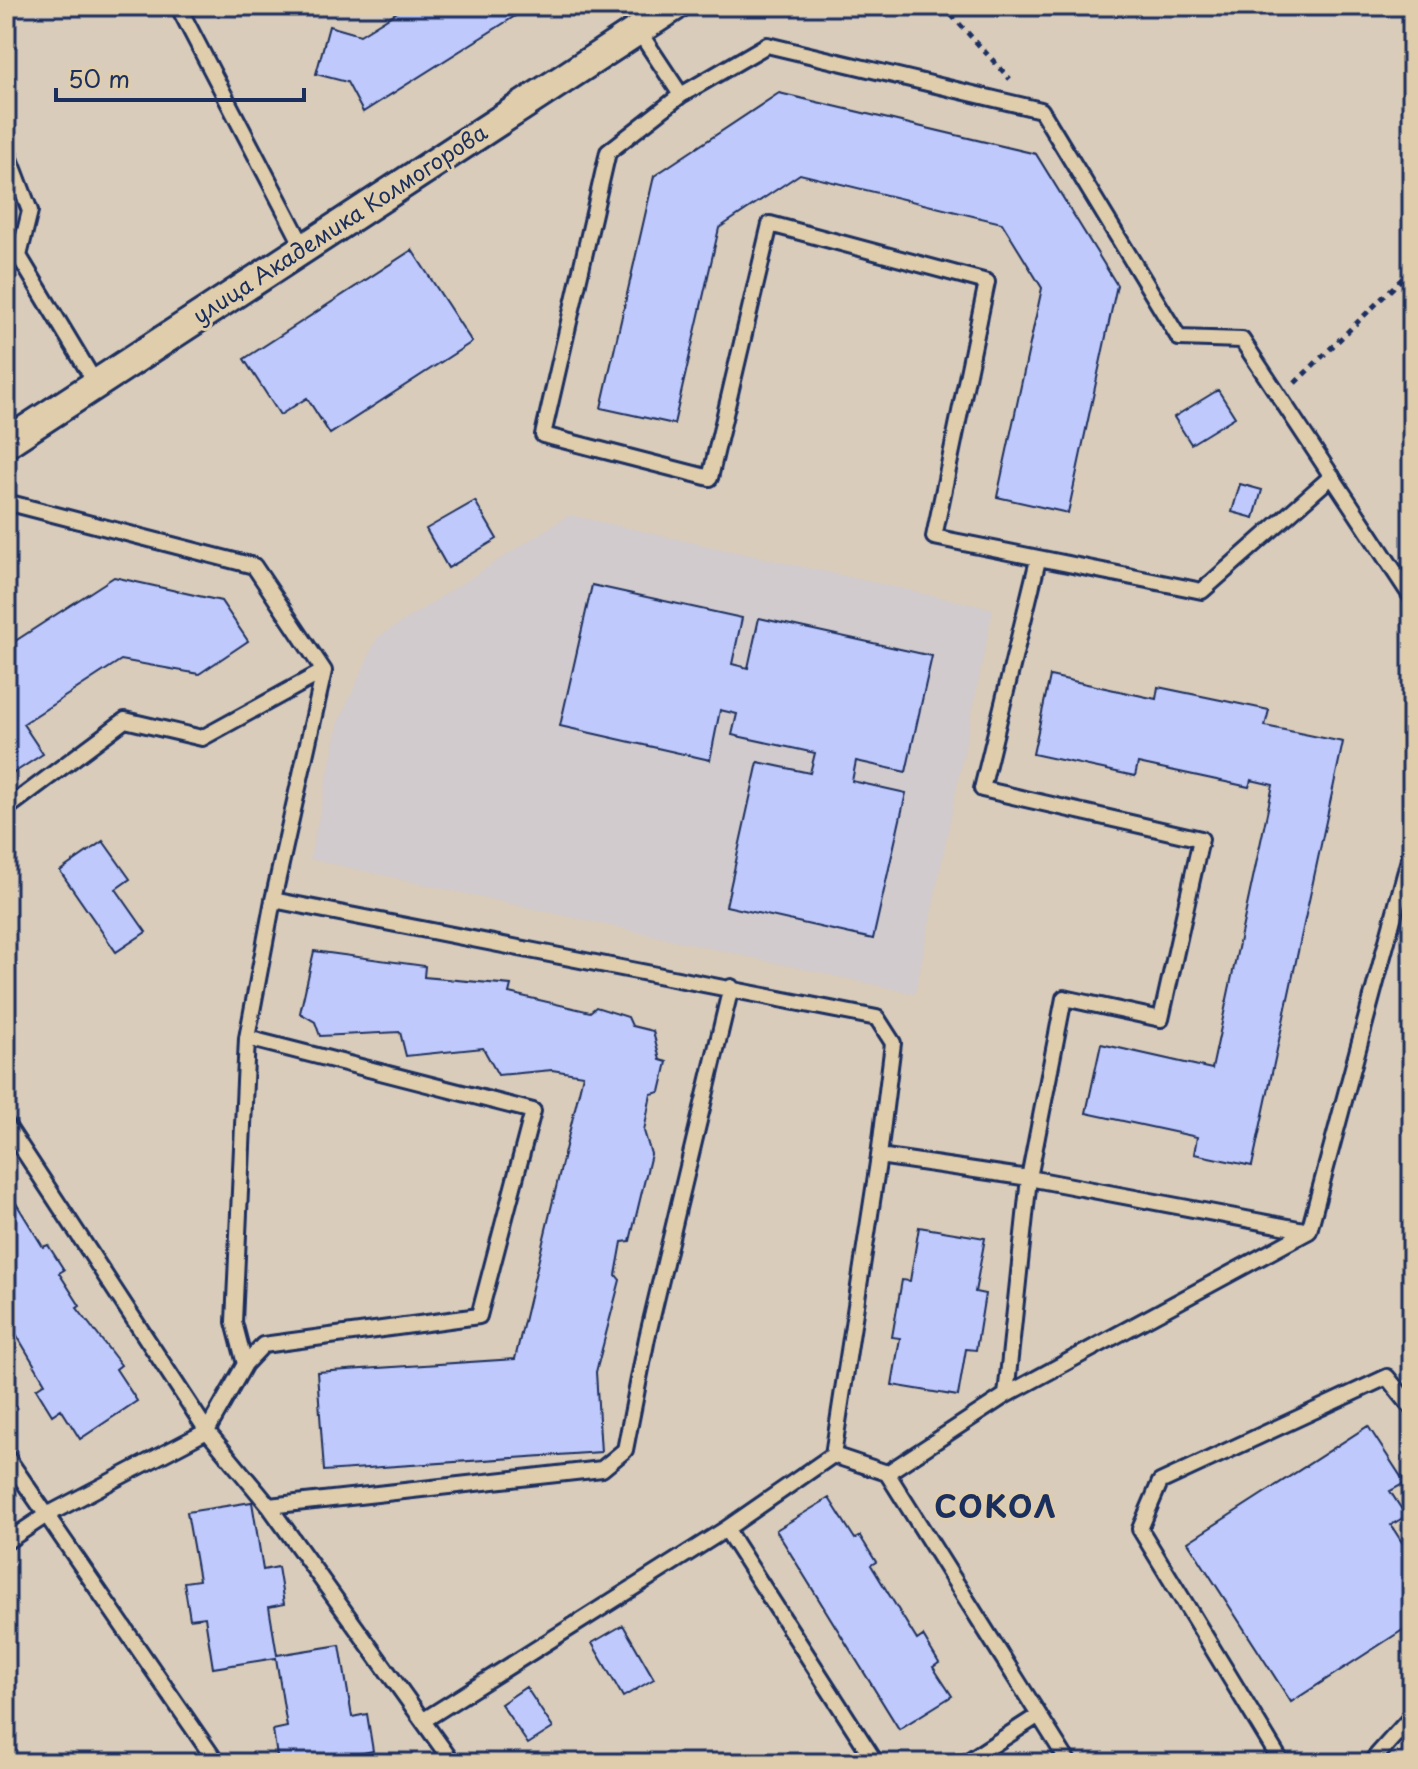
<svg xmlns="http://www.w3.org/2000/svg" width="1418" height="1769" font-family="'Playpen Sans',sans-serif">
  <rect width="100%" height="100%" fill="#d9ccbb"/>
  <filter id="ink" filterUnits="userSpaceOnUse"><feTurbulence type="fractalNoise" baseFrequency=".0125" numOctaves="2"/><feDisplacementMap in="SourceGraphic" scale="16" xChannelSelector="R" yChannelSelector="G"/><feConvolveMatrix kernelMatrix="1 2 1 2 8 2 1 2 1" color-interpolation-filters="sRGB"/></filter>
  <g filter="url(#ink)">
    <path fill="#d1cbce" d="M 569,515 L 993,609 L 915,994 L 310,859 L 339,721 L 377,638 Z"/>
    <path fill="#bfc9fb" stroke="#1b2f5e" stroke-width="2" d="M 407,6 L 531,6 L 363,112 L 347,82 L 316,74 L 329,26 L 360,35 Z
      M 779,93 L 1036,154 L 1117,285 L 1068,513 L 997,497 L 1042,288 L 1002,223 L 800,174 L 719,228 L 674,424 L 601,408 L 654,176 Z
      M 412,250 L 472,342 L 330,434 L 307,398 L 280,415 L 244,359 Z
      M 1218,390 L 1235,417 L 1191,444 L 1174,417 Z
      M 1240,484 L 1262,490 L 1254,518 L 1232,512 Z
      M 475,501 L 497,539 L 448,568 L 426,529 Z
      M 114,577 L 221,601 L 248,641 L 199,674 L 121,660 L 23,724 L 43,754 L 6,778 L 6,647 Z
      M 592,585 L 742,618 L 732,664 L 748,668 L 759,618 L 932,656 L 906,772 L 856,761 L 852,781 L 906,793 L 873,939 L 726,906 L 758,762 L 810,773 L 815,753 L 732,735 L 737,714 L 720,710 L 710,760 L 560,726 Z
      M 1050,676 L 1156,699 L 1158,687 L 1269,710 L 1265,726 L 1343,742 L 1252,1166 L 1194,1154 L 1197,1137 L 1086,1113 L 1101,1044 L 1212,1069 L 1273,785 L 1251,780 L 1249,787 L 1138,763 L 1135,776 L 1033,754 Z
      M 103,841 L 130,879 L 116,889 L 146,932 L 116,952 L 60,871 Z
      M 314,951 L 425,966 L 424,977 L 511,985 L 509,993 L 590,1012 L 596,1007 L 628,1017 L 632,1026 L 653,1031 L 660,1060 L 667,1062 L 660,1092 L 651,1094 L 644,1131 L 651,1154 L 630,1241 L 622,1242 L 616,1275 L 620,1280 L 596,1372 L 601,1452 L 324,1471 L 317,1372 L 515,1359 L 583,1075 L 552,1070 L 498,1075 L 483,1048 L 406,1056 L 400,1032 L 320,1036 L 315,1022 L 300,1013 Z
      M 6,1187 L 43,1247 L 48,1245 L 64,1270 L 59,1273 L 80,1306 L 77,1308 L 121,1365 L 116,1369 L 137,1401 L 80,1439 L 61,1409 L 52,1415 L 36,1389 L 45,1383 L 6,1317 Z
      M 919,1227 L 985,1238 L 975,1292 L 985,1294 L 976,1350 L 966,1349 L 958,1396 L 892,1385 L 900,1338 L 892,1337 L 902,1280 L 910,1281 Z
      M 1368,1426 L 1405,1483 L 1390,1491 L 1406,1516 L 1391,1525 L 1412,1558 L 1412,1624 L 1291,1702 L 1188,1542 Z
      M 829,1498 L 855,1539 L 860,1536 L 876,1562 L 871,1565 L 917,1640 L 923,1636 L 939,1663 L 933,1667 L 952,1696 L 899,1729 L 776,1530 Z
      M 252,1502 L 263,1570 L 278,1567 L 284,1604 L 269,1607 L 277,1655 L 340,1645 L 352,1717 L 367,1714 L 373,1751 L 358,1754 L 359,1763 L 278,1763 L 273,1730 L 287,1727 L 276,1658 L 213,1668 L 205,1617 L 190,1619 L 184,1582 L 199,1580 L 187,1512 Z
      M 623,1625 L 654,1679 L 623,1697 L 592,1643 Z
      M 526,1687 L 553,1728 L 528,1744 L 501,1704 Z"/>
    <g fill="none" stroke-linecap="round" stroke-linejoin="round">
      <defs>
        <path id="service" d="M 178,6 L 304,248
          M 638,30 L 681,95
          M 6,148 L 30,211 L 19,256
          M 6,256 L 19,256 L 96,384
          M 1332,476 L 1202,591 L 934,537 L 987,282 L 770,224 L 710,478 L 543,435 L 608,152 L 681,95 L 767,45 L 1041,110 L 1179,338 L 1242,340 L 1412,598
          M 6,502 L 254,566 L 324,671 L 202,738 L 125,720 L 6,809
          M 273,900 L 324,671
          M 6,1124 L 207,1431 L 269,1506 L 453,1763
          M 879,1156 L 1029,1178 L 1309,1231
          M 245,1364 L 263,1345 L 479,1316 L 533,1111 L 247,1038
          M 1006,1395 L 1029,1178 L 1064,998 L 1161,1019 L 1201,839 L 982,789 L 1038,560
          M 833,1455 L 887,1473
          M 6,1456 L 217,1763
          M 269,1506 L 602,1469 L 625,1450 L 647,1338 L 731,987
          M 726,1529 L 876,1763
          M 6,1542 L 45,1516 L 207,1431 L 245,1364 L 234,1322 L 247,1038 L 273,900 L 877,1018 L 893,1043 L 879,1156 L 833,1455 L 726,1529 L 424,1720
          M 965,1763 L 1039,1715
          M 1069,1763 L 887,1473 L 1006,1395 L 1309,1231 L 1412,848
          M 1282,1763 L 1140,1529 L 1160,1482 L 1387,1377 L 1412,1408
          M 1370,1763 L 1412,1716"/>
        <path id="minor" d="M 6,443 L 675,6"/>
      </defs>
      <use href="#service" stroke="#1b2f5e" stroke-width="20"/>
      <use href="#minor" stroke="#1b2f5e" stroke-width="34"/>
      <path stroke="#1b2f5e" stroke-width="5" stroke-dasharray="6 6" stroke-linecap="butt" d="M 943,6 L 1010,79
        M 1295,383 L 1412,269"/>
      <use href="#service" stroke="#dfcdab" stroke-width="14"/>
      <use href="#minor" stroke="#dfcdab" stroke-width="28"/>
    </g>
  </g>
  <g text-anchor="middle" stroke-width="6" stroke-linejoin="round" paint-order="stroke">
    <g font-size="22" fill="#1b2f5e" stroke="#dfcdab">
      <text transform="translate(340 224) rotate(-33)" y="8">улица Академика Колмогорова</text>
    </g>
    <g font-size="30" font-weight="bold" letter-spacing="2" fill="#1b2f5e" stroke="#dfcdab">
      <text x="996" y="1518">СОКОЛ</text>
    </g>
  </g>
  <rect width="1418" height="1769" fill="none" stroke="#dfcdab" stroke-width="32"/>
  <rect x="16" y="16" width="1386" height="1737" fill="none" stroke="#1b2f5e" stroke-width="3" filter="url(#ink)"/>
  <path d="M56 88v12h248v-12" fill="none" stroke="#1b2f5e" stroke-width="4"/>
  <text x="68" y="88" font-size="24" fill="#1b2f5e" stroke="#dfcdab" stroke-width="6" paint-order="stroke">50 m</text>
</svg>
